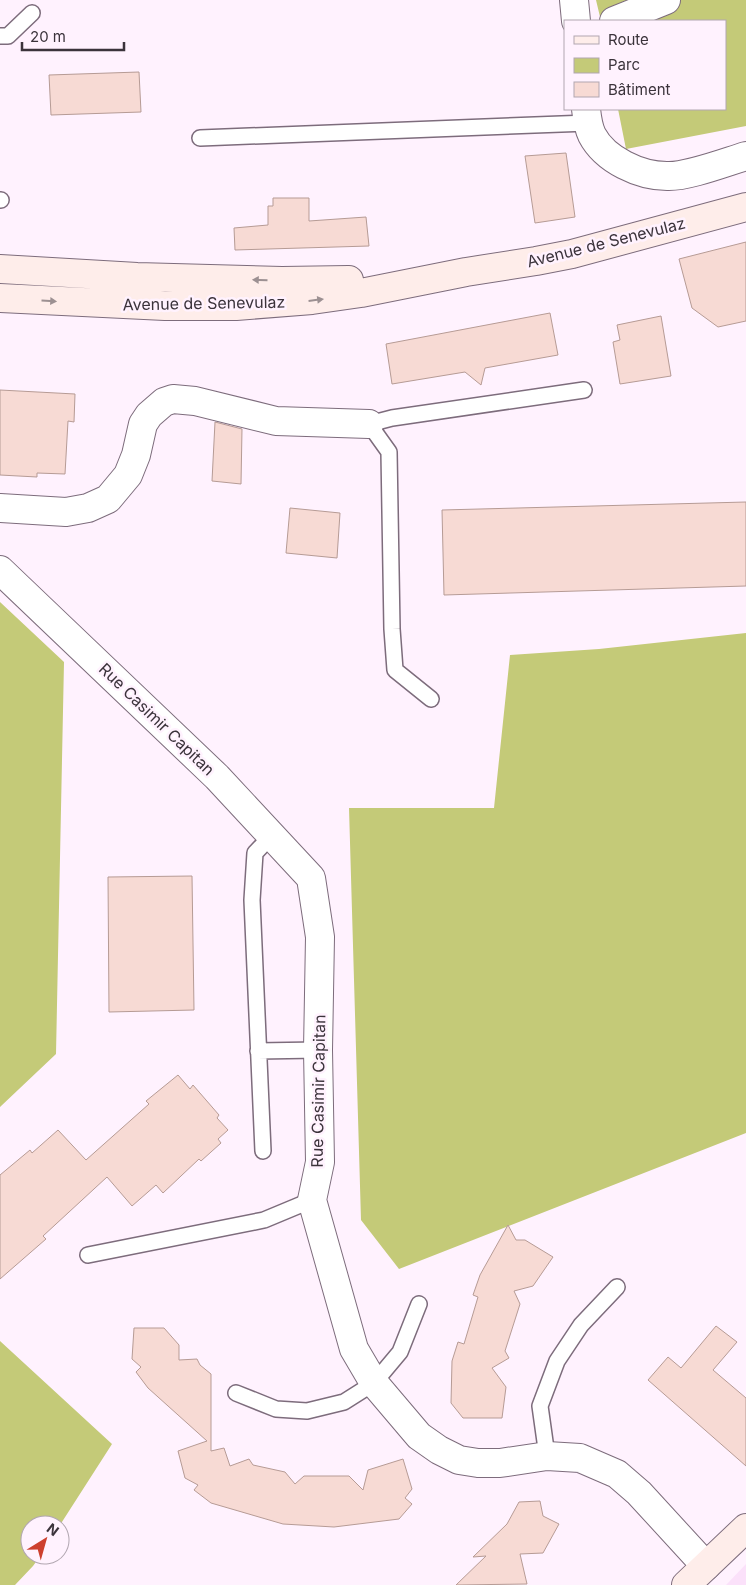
<svg xmlns="http://www.w3.org/2000/svg" width="746" height="1585" font-family="Inter,sans-serif">
  <rect width="100%" height="100%" fill="#fff2fe"/>
  <path fill="#fbe1fa" d="M 746,1564 L 746,1585 L 726,1585 Z"/>
  <path fill="#c4ca78" d="M 596,0 L 746,0 L 746,126 L 626,149 L 618,109 L 725,109 L 725,21 L 601,21 Z
    M 0,602 L 64,662 L 56,1054 L 0,1107 Z
    M 746,633 L 746,1133 L 399,1269 L 361,1220 L 349,808 L 494,808 L 510,655 L 599,649 Z
    M 0,1341 L 112,1444 L 60,1525 L 30,1525 L 30,1555 L 41,1555 L 33,1566 L 15,1585 L 0,1585 Z"/>
  <path fill="#f7dad4" stroke="#b69b95" d="M 139,72 L 141,112 L 51,115 L 49,75 Z
    M 566,153 L 575,217 L 535,223 L 525,156 Z
    M 273,198 L 309,198 L 309,221 L 366,217 L 369,246 L 235,250 L 234,228 L 268,225 L 268,206 L 273,206 Z
    M 746,242 L 746,321 L 718,327 L 692,308 L 679,259 Z
    M 550,313 L 558,355 L 485,368 L 481,385 L 465,372 L 392,384 L 386,344 Z
    M 661,316 L 671,376 L 620,384 L 613,342 L 620,340 L 617,325 Z
    M 0,390 L 75,394 L 74,422 L 68,421 L 65,474 L 37,473 L 37,477 L 0,475 Z
    M 215,422 L 242,429 L 241,484 L 212,481 Z
    M 746,502 L 746,586 L 444,595 L 442,510 Z
    M 290,508 L 340,513 L 337,558 L 286,553 Z
    M 192,876 L 194,1010 L 109,1012 L 108,877 Z
    M 178,1075 L 190,1089 L 193,1085 L 219,1115 L 217,1118 L 228,1130 L 218,1139 L 221,1143 L 201,1161 L 199,1159 L 163,1193 L 156,1185 L 132,1206 L 107,1177 L 43,1236 L 46,1239 L 0,1279 L 0,1175 L 30,1150 L 32,1153 L 58,1130 L 86,1160 L 149,1104 L 146,1101 Z
    M 508,1225 L 516,1240 L 525,1240 L 553,1257 L 533,1286 L 514,1291 L 520,1304 L 505,1351 L 509,1358 L 492,1368 L 506,1387 L 502,1418 L 463,1418 L 451,1403 L 452,1361 L 458,1342 L 464,1344 L 478,1297 L 473,1295 L 480,1275 Z
    M 716,1326 L 737,1342 L 713,1370 L 746,1398 L 746,1466 L 648,1380 L 668,1357 L 681,1368 Z
    M 134,1328 L 164,1328 L 179,1345 L 179,1360 L 197,1359 L 200,1365 L 211,1374 L 211,1451 L 224,1448 L 230,1466 L 249,1459 L 253,1465 L 285,1472 L 295,1484 L 304,1476 L 349,1476 L 363,1490 L 368,1470 L 403,1459 L 412,1489 L 405,1498 L 412,1504 L 399,1519 L 334,1527 L 283,1524 L 211,1503 L 194,1490 L 198,1485 L 185,1478 L 178,1451 L 207,1441 L 148,1388 L 136,1372 L 141,1367 L 132,1359 Z
    M 540,1501 L 543,1516 L 559,1524 L 543,1553 L 520,1554 L 527,1584 L 456,1585 L 486,1556 L 473,1557 L 507,1524 L 519,1502 Z"/>
  <g fill="none" stroke-linecap="round" stroke-linejoin="round">
    <defs>
      <path id="lane" d="M 0,36 L 8,36 L 32,13
        M 200,138 L 588,123
        M 0,200 L 1,200
        M 431,699 L 395,670 L 392,629 L 389,452 L 369,424 L 392,418 L 584,390
        M 258,1051 L 318,1050
        M 263,1151 L 252,900 L 255,853 L 272,835
        M 88,1255 L 264,1220 L 312,1200
        M 236,1393 L 276,1409 L 307,1411 L 344,1402 L 374,1383 L 400,1352 L 419,1304
        M 547,1456 L 540,1406 L 557,1361 L 581,1325 L 617,1287"/>
      <path id="street" d="M 574,0 L 576,21
        M 614,21 L 666,0
        M 586,109 C 587,118 588,127 592,135 C 605,160 640,176 667,176 C 687,177 726,162 746,156
        M 0,508 L 66,512 L 88,508 L 108,499 L 128,475 L 136,455 L 143,424 L 149,415 L 164,402 L 173,399 L 195,401 L 276,421 L 369,424
        M 0,570 L 217,777 L 311,878 L 320,937 L 318,1050 L 320,1162 L 312,1200 L 354,1349 L 374,1383 L 419,1436 L 439,1450 L 459,1460 L 478,1463 L 500,1463 L 547,1456 L 580,1458 L 617,1474 L 639,1493 L 706,1566"/>
      <path id="secondary" d="M 0,269 L 137,277 L 282,281 L 349,280
        M 0,298 L 165,306 L 236,306 L 312,300 L 361,293 L 466,272 L 536,261 L 572,254 L 746,207
        M 686,1585 L 746,1528"/>
    </defs>
    <use href="#lane" stroke="#7d6c7c" stroke-width="18"/>
    <use href="#street" stroke="#7d6c7c" stroke-width="30"/>
    <use href="#secondary" stroke="#7d6c7c" stroke-width="30"/>
    <use href="#lane" stroke="#fff" stroke-width="15"/>
    <use href="#street" stroke="#fff" stroke-width="28"/>
    <use href="#secondary" stroke="#feedea" stroke-width="28"/>
  </g>
  <defs><path id="oneway-solid" d="M-6-.8H1V-3.2L6.5 0L1 3.2V.8H-6Z" transform="scale(1.25)"/></defs>
  <g fill="#9c9092">
    <use href="#oneway-solid" transform="translate(260 280) rotate(-178)"/>
    <use href="#oneway-solid" transform="translate(316 300) rotate(-7)"/>
    <use href="#oneway-solid" transform="translate(49 301) rotate(3)"/>
  </g>
  <g text-anchor="middle" stroke-width="5" stroke-linejoin="round" paint-order="stroke">
    <g font-size="16" fill="#3b333b" stroke="#fff2fe">
      <text transform="translate(606 242) rotate(-14)" y="6">Avenue de Senevulaz</text>
      <text transform="translate(204 303) rotate(-1)" y="6">Avenue de Senevulaz</text>
      <text transform="translate(157 719) rotate(44)" y="6">Rue Casimir Capitan</text>
      <text transform="translate(318 1091) rotate(-89)" y="6">Rue Casimir Capitan</text>
    </g>
  </g>
  <rect x="564" y="20" width="162" height="90" fill="#fff2fe" stroke="#b1a6b0"/>
  <rect x="574" y="36" width="25" height="8" fill="#feedea" stroke="#b1a6b0"/>
  <text x="608" y="45" font-size="15" fill="#3b333b">Route</text>
  <rect x="574" y="58" width="25" height="15" fill="#c4ca78" stroke="#b1a6b0"/>
  <text x="608" y="70" font-size="15" fill="#3b333b">Parc</text>
  <rect x="574" y="82" width="25" height="15" fill="#f7dad4" stroke="#b1a6b0"/>
  <text x="608" y="95" font-size="15" fill="#3b333b">Bâtiment</text>
  <g transform="translate(45 1540) rotate(37)"><circle r="24" fill="#fff2fe" stroke="#b1a6b0"/>
  <path d="M0-4L9 19L0 12L-9 19Z" fill="#cd402e"/>
  <text y="-8" font-size="14" font-weight="bold" text-anchor="middle" fill="#3b333b">N</text>
  </g>
  <path d="M22 42v8h102v-8" fill="none" stroke="#3b333b" stroke-width="2.5"/>
  <text x="30" y="42" font-size="15" fill="#3b333b" stroke="#fff2fe" stroke-width="4" paint-order="stroke">20 m</text>
</svg>
